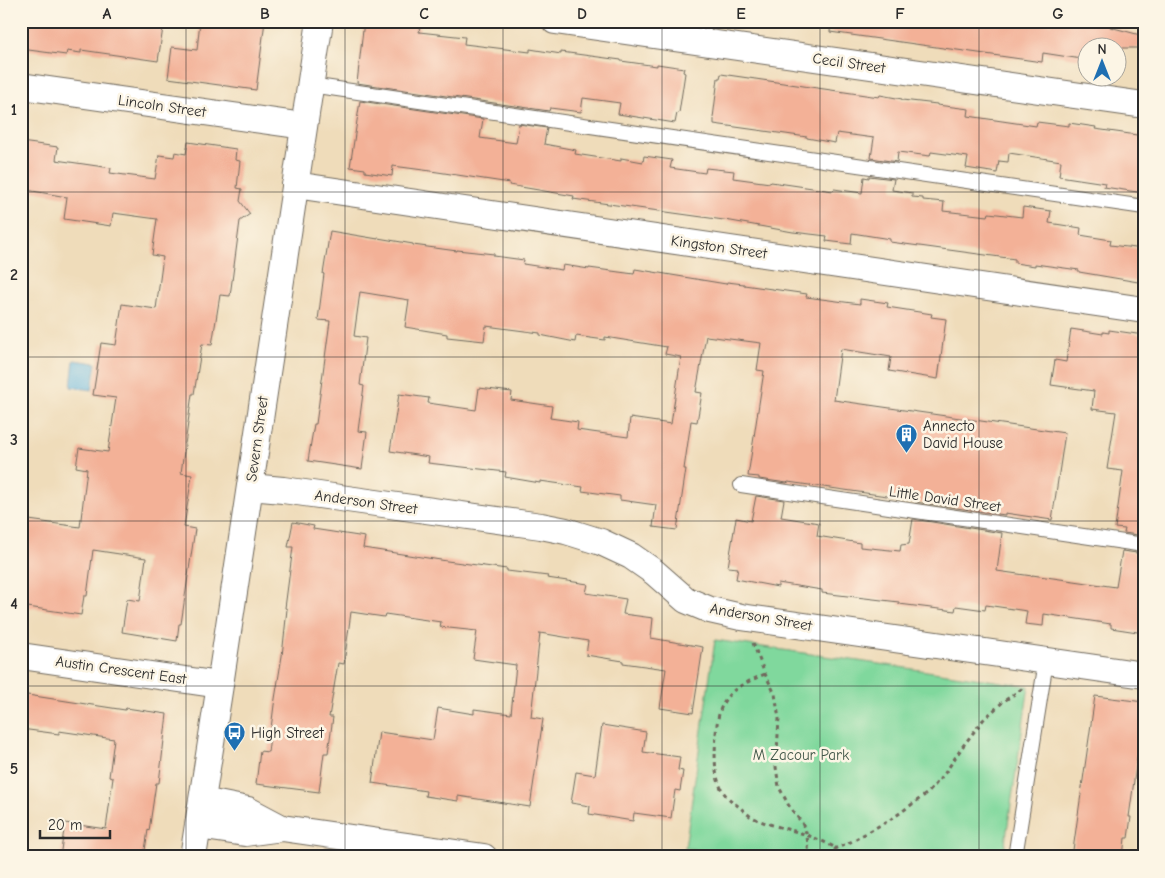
<svg xmlns="http://www.w3.org/2000/svg" width="1165" height="878" font-family="'Comic Neue',sans-serif">
  <rect width="100%" height="100%" fill="#fcf5e5"/>
  <filter id="ink" filterUnits="userSpaceOnUse"><feTurbulence type="fractalNoise" baseFrequency=".02" numOctaves="2"/><feDisplacementMap in="SourceGraphic" scale="10" xChannelSelector="R" yChannelSelector="G"/><feConvolveMatrix kernelMatrix="1 2 1 2 8 2 1 2 1" color-interpolation-filters="sRGB"/></filter>
  <filter id="wash" filterUnits="userSpaceOnUse"><feTurbulence type="fractalNoise" baseFrequency=".0096" numOctaves="4" result="noise"/><feDisplacementMap in="SourceGraphic" scale="20" xChannelSelector="R" yChannelSelector="G"/><feGaussianBlur stdDeviation="1.12" result="paint"/><feColorMatrix in="noise" values="0 0 0 0 0 0 0 0 0 0 0 0 0 0 0 0 0 1.4 0 .05"/><feComposite in="paint" operator="in"/></filter>
  <g filter="url(#wash)">
    <rect width="100%" height="100%" fill="#efdcba"/>
    <path fill="#80d89d" stroke="#568264" d="M 715,640 L 1029,686 L 1003,857 L 747,857 L 685,848 Z"/>
    <path fill="#61b3dd" stroke="#466f84" d="M 74,360 L 96,363 L 92,390 L 71,387 Z"/>
    <g id="blocks">
      <path fill="#f3b197" d="M 21,21 L 164,21 L 158,61 L 81,50 L 81,53 L 67,51 L 66,55 L 21,49 Z
        M 200,21 L 265,21 L 256,90 L 168,78 L 172,47 L 197,50 Z
        M 364,21 L 386,21 L 420,26 L 419,32 L 465,37 L 464,44 L 530,52 L 530,49 L 561,54 L 561,52 L 621,60 L 621,61 L 657,66 L 657,64 L 684,68 L 683,72 L 685,73 L 679,113 L 677,113 L 675,123 L 618,114 L 620,103 L 583,98 L 581,112 L 550,108 L 549,111 L 357,83 Z
        M 831,21 L 1032,21 L 1052,24 L 1052,21 L 1111,21 L 1110,27 L 1144,36 L 1144,48 L 1088,48 L 1088,60 L 1043,53 L 1042,62 L 830,32 Z
        M 721,74 L 879,97 L 880,95 L 902,99 L 902,100 L 937,104 L 937,105 L 969,109 L 968,116 L 1036,126 L 1037,122 L 1069,126 L 1069,123 L 1096,127 L 1095,129 L 1144,136 L 1144,193 L 1104,187 L 1105,183 L 1059,176 L 1061,161 L 1009,153 L 1008,162 L 999,161 L 997,173 L 966,168 L 968,157 L 931,152 L 930,156 L 898,152 L 897,162 L 871,158 L 874,138 L 837,133 L 835,143 L 807,138 L 807,137 L 714,124 L 714,119 L 713,118 L 718,78 L 720,78 Z
        M 360,101 L 483,119 L 480,138 L 516,143 L 519,124 L 547,128 L 544,144 L 576,150 L 575,154 L 621,161 L 621,158 L 643,162 L 644,156 L 672,160 L 670,168 L 705,173 L 706,168 L 734,171 L 733,178 L 770,183 L 771,182 L 833,191 L 834,189 L 862,193 L 864,177 L 869,178 L 869,176 L 894,179 L 892,190 L 912,193 L 912,197 L 923,198 L 923,200 L 944,202 L 943,211 L 988,216 L 989,213 L 1022,217 L 1023,207 L 1051,211 L 1049,223 L 1081,228 L 1080,235 L 1111,240 L 1110,245 L 1144,249 L 1144,283 L 1079,272 L 1079,270 L 1035,264 L 1035,266 L 1015,263 L 1015,259 L 890,242 L 890,239 L 852,233 L 851,244 L 826,241 L 827,236 L 793,232 L 731,221 L 573,199 L 574,196 L 509,185 L 510,183 L 431,171 L 393,166 L 392,176 L 365,172 L 365,169 L 350,167 Z
        M 21,142 L 58,147 L 56,160 L 111,168 L 110,173 L 155,179 L 159,155 L 174,157 L 175,152 L 186,154 L 188,142 L 236,149 L 235,160 L 240,161 L 237,188 L 242,189 L 240,201 L 250,214 L 240,221 L 230,296 L 220,295 L 212,345 L 202,344 L 194,394 L 192,394 L 181,473 L 192,475 L 184,527 L 195,529 L 181,624 L 179,624 L 177,641 L 122,632 L 127,599 L 140,601 L 146,558 L 93,550 L 87,596 L 84,596 L 81,615 L 21,606 L 21,573 L 29,520 L 80,527 L 87,469 L 76,467 L 79,448 L 108,452 L 116,398 L 93,395 L 101,343 L 116,345 L 122,304 L 156,309 L 163,257 L 152,255 L 157,219 L 113,213 L 111,226 L 64,219 L 67,197 L 21,189 Z
        M 330,231 L 378,239 L 378,238 L 413,244 L 413,245 L 457,251 L 457,250 L 494,254 L 494,256 L 524,260 L 523,264 L 562,270 L 563,265 L 589,269 L 589,268 L 634,274 L 635,269 L 726,284 L 727,282 L 744,284 L 744,285 L 807,294 L 806,297 L 860,304 L 860,299 L 888,303 L 887,307 L 932,314 L 931,317 L 946,319 L 938,379 L 889,371 L 891,357 L 841,349 L 834,400 L 1065,433 L 1052,520 L 1005,513 L 1005,515 L 915,502 L 915,500 L 788,482 L 787,483 L 759,479 L 759,477 L 748,476 L 764,371 L 757,370 L 761,343 L 706,336 L 696,392 L 702,393 L 697,422 L 691,421 L 684,469 L 686,469 L 677,530 L 653,527 L 656,505 L 620,500 L 620,496 L 582,491 L 583,487 L 540,481 L 540,483 L 505,477 L 506,472 L 428,463 L 429,457 L 390,451 L 399,394 L 429,398 L 428,403 L 476,410 L 479,388 L 512,392 L 511,400 L 552,406 L 550,418 L 578,422 L 577,430 L 628,437 L 630,418 L 671,424 L 681,357 L 665,354 L 667,347 L 605,337 L 605,340 L 576,336 L 575,342 L 540,335 L 540,333 L 486,326 L 484,341 L 447,337 L 447,334 L 405,327 L 409,300 L 360,292 L 354,336 L 366,338 L 360,385 L 364,386 L 358,431 L 367,432 L 362,469 L 308,461 L 314,424 L 316,424 L 330,321 L 318,320 L 324,274 L 323,274 Z
        M 1071,329 L 1103,334 L 1103,332 L 1109,333 L 1109,330 L 1144,335 L 1144,536 L 1124,533 L 1125,529 L 1115,528 L 1123,471 L 1107,469 L 1116,412 L 1092,409 L 1094,391 L 1051,385 L 1055,360 L 1066,362 Z
        M 756,496 L 784,500 L 781,517 L 819,523 L 817,536 L 860,543 L 860,547 L 900,551 L 901,545 L 909,544 L 913,519 L 1002,533 L 997,571 L 1032,576 L 1032,575 L 1116,587 L 1122,551 L 1144,554 L 1144,633 L 1111,628 L 1111,624 L 1044,614 L 1043,626 L 1025,624 L 1027,611 L 986,605 L 985,610 L 956,606 L 955,611 L 899,604 L 899,602 L 822,593 L 822,590 L 778,583 L 778,587 L 736,579 L 738,568 L 728,567 L 736,518 L 751,521 Z
        M 293,522 L 314,526 L 313,529 L 365,537 L 363,548 L 447,561 L 507,569 L 507,571 L 548,576 L 547,578 L 588,584 L 586,593 L 626,599 L 623,614 L 653,618 L 651,638 L 703,647 L 693,713 L 660,708 L 666,669 L 623,663 L 623,661 L 586,655 L 588,641 L 540,633 L 531,717 L 543,719 L 530,807 L 458,796 L 458,801 L 425,796 L 426,791 L 372,783 L 379,732 L 433,740 L 438,708 L 474,714 L 474,709 L 511,714 L 516,665 L 473,659 L 477,631 L 440,627 L 441,622 L 385,614 L 384,617 L 351,612 L 344,664 L 338,663 L 329,717 L 333,717 L 328,753 L 324,753 L 319,792 L 256,784 L 260,751 L 268,752 L 274,705 L 282,656 L 287,609 L 285,608 L 293,547 L 288,547 Z
        M 21,694 L 125,710 L 126,708 L 167,714 L 159,783 L 156,783 L 149,831 L 148,830 L 144,857 L 60,857 L 65,823 L 106,829 L 113,778 L 109,777 L 114,739 L 59,731 L 59,734 L 21,729 Z
        M 1095,696 L 1144,702 L 1144,746 L 1139,744 L 1129,817 L 1131,817 L 1128,838 L 1125,838 L 1123,857 L 1072,857 Z
        M 602,725 L 646,732 L 643,752 L 680,757 L 678,770 L 683,771 L 680,791 L 675,790 L 671,818 L 634,813 L 633,821 L 589,814 L 590,806 L 571,803 L 576,772 L 595,775 Z"/>
    </g>
  </g>
  <g filter="url(#ink)">
    <use href="#blocks" fill-opacity="0" stroke="#70695d" stroke-width="1"/>
    <g fill="none" stroke-linecap="round" stroke-linejoin="round">
      <defs>
        <path id="lane" d="M 310,85 L 1144,207
          M 741,485 L 1144,545
          M 1015,857 L 1046,661"/>
        <path id="street" d="M 555,21 L 1144,105
          M 21,86 L 304,126
          M 295,185 L 1144,310
          M 250,487 L 283,490 L 541,526 L 566,531 L 601,542 L 631,556 L 654,572 L 686,600 L 710,610 L 741,617 L 1144,675
          M 21,656 L 220,685
          M 202,801 L 248,810 L 282,828
          M 198,826 L 245,833 L 282,828 L 484,857
          M 193,857 L 220,685 L 320,21"/>
      </defs>
      <use href="#lane" stroke="#70695d" stroke-width="16"/>
      <use href="#street" stroke="#70695d" stroke-width="28"/>
      <path stroke="#70695d" stroke-width="3" stroke-dasharray="4 4" stroke-linecap="butt" d="M 753,643 L 765,674 L 775,694 L 779,719 L 776,767 L 779,787 L 789,806 L 802,823 L 807,835 L 809,857
        M 765,674 C 731,689 719,695 716,734 C 715,751 713,774 722,790 C 726,797 732,801 738,806 C 742,809 746,813 750,816 C 762,823 777,826 790,830 C 806,834 821,840 836,848
        M 830,857 L 836,848 L 847,844 L 893,818 L 929,792 L 945,773 L 963,746 L 983,720 L 1004,701 L 1023,688"/>
      <use href="#lane" stroke="#fff" stroke-width="14"/>
      <use href="#street" stroke="#fff" stroke-width="26"/>
    </g>
  </g>
  <path fill="none" stroke="#2b2b2b" stroke-width="1" stroke-opacity="0.55" d="M 186,21 L 186,857M 345,21 L 345,857M 503,21 L 503,857M 662,21 L 662,857M 820,21 L 820,857M 979,21 L 979,857M 21,192 L 1144,192M 21,357 L 1144,357M 21,521 L 1144,521M 21,686 L 1144,686"/>
  <defs>
    <symbol id="building-pin" viewBox="-11 -11 22 30"><path d="M0 17L-7.5 6A9.5 9.5 0 1 1 7.5 6Z" fill="#1f6fb2" stroke="#fcf5e5"/><path d="M-4-6H4V6H1V3H-1V6H-4ZM-2.5-4.3h1.7v1.8h-1.7ZM.8-4.3h1.7v1.8H.8ZM-2.5-1h1.7V.8h-1.7ZM.8-1h1.7V.8H.8Z" fill="#fff"/></symbol>
    <symbol id="bus-pin" viewBox="-11 -11 22 30"><path d="M0 17L-7.5 6A9.5 9.5 0 1 1 7.5 6Z" fill="#1f6fb2" stroke="#fcf5e5"/><path d="M-5-6H5V4H4V6H2V4H-2V6H-4V4H-5ZM-3.5-4V0h7V-4ZM-3.5 1.2v1.5H-2V1.2ZM2 1.2v1.5H3.5V1.2Z" fill="#fff"/></symbol>
  </defs>
  <g fill-rule="evenodd">
    <use href="#building-pin" x="894" y="422" width="25" height="34"/>
    <use href="#bus-pin" x="222" y="720" width="25" height="34"/>
  </g>
  <g text-anchor="middle" stroke-width="5" stroke-linejoin="round" paint-order="stroke">
    <g font-size="15" fill="#2b2b2b" stroke="#fcf5e5">
      <text transform="translate(849 63) rotate(8)" y="5">Cecil Street</text>
      <text transform="translate(162 106) rotate(8)" y="5">Lincoln Street</text>
      <text transform="translate(719 247) rotate(8)" y="5">Kingston Street</text>
      <text transform="translate(257 439) rotate(-82)" y="5">Severn Street</text>
      <text transform="translate(945 499) rotate(8)" y="5">Little David Street</text>
      <text transform="translate(366 502) rotate(8)" y="5">Anderson Street</text>
      <text transform="translate(761 617) rotate(10)" y="5">Anderson Street</text>
      <text transform="translate(121 670) rotate(8)" y="5">Austin Crescent East</text>
    </g>
    <g font-size="15" fill="#2b2b2b" stroke="#fcf5e5" text-anchor="start">
      <text x="923" y="431">Annecto<tspan x="923" dy="17">David House</tspan></text>
      <text x="251" y="738">High Street</text>
    </g>
    <g font-size="15" fill="#405648" stroke="#fcf5e5">
      <text x="801" y="760">M Zacour Park</text>
    </g>
  </g>
  <rect width="1165" height="878" fill="none" stroke="#fcf5e5" stroke-width="55"/>
  <g transform="translate(1102 62)"><circle r="24" fill="#fcf5e5" stroke="#a8a49b"/>
  <path d="M0-4L9 19L0 12L-9 19Z" fill="#1f6fb2"/>
  <text y="-8" font-size="14" font-weight="bold" text-anchor="middle" fill="#2b2b2b">N</text>
  </g>
  <path d="M40 830v8h70v-8" fill="none" stroke="#2b2b2b" stroke-width="2.5"/>
  <text x="48" y="830" font-size="15" fill="#2b2b2b" stroke="#fcf5e5" stroke-width="4" paint-order="stroke">20 m</text>
  <rect x="28" y="28" width="1110" height="822" fill="none" stroke="#2b2b2b" stroke-width="2"/>
  <g font-size="16" text-anchor="middle" font-weight="bold" fill="#2b2b2b">
    <text x="107" y="19">A</text>
    <text x="265" y="19">B</text>
    <text x="424" y="19">C</text>
    <text x="582" y="19">D</text>
    <text x="741" y="19">E</text>
    <text x="900" y="19">F</text>
    <text x="1058" y="19">G</text>
    <text x="14" y="115">1</text>
    <text x="14" y="280">2</text>
    <text x="14" y="445">3</text>
    <text x="14" y="609">4</text>
    <text x="14" y="774">5</text>
  </g>
</svg>
